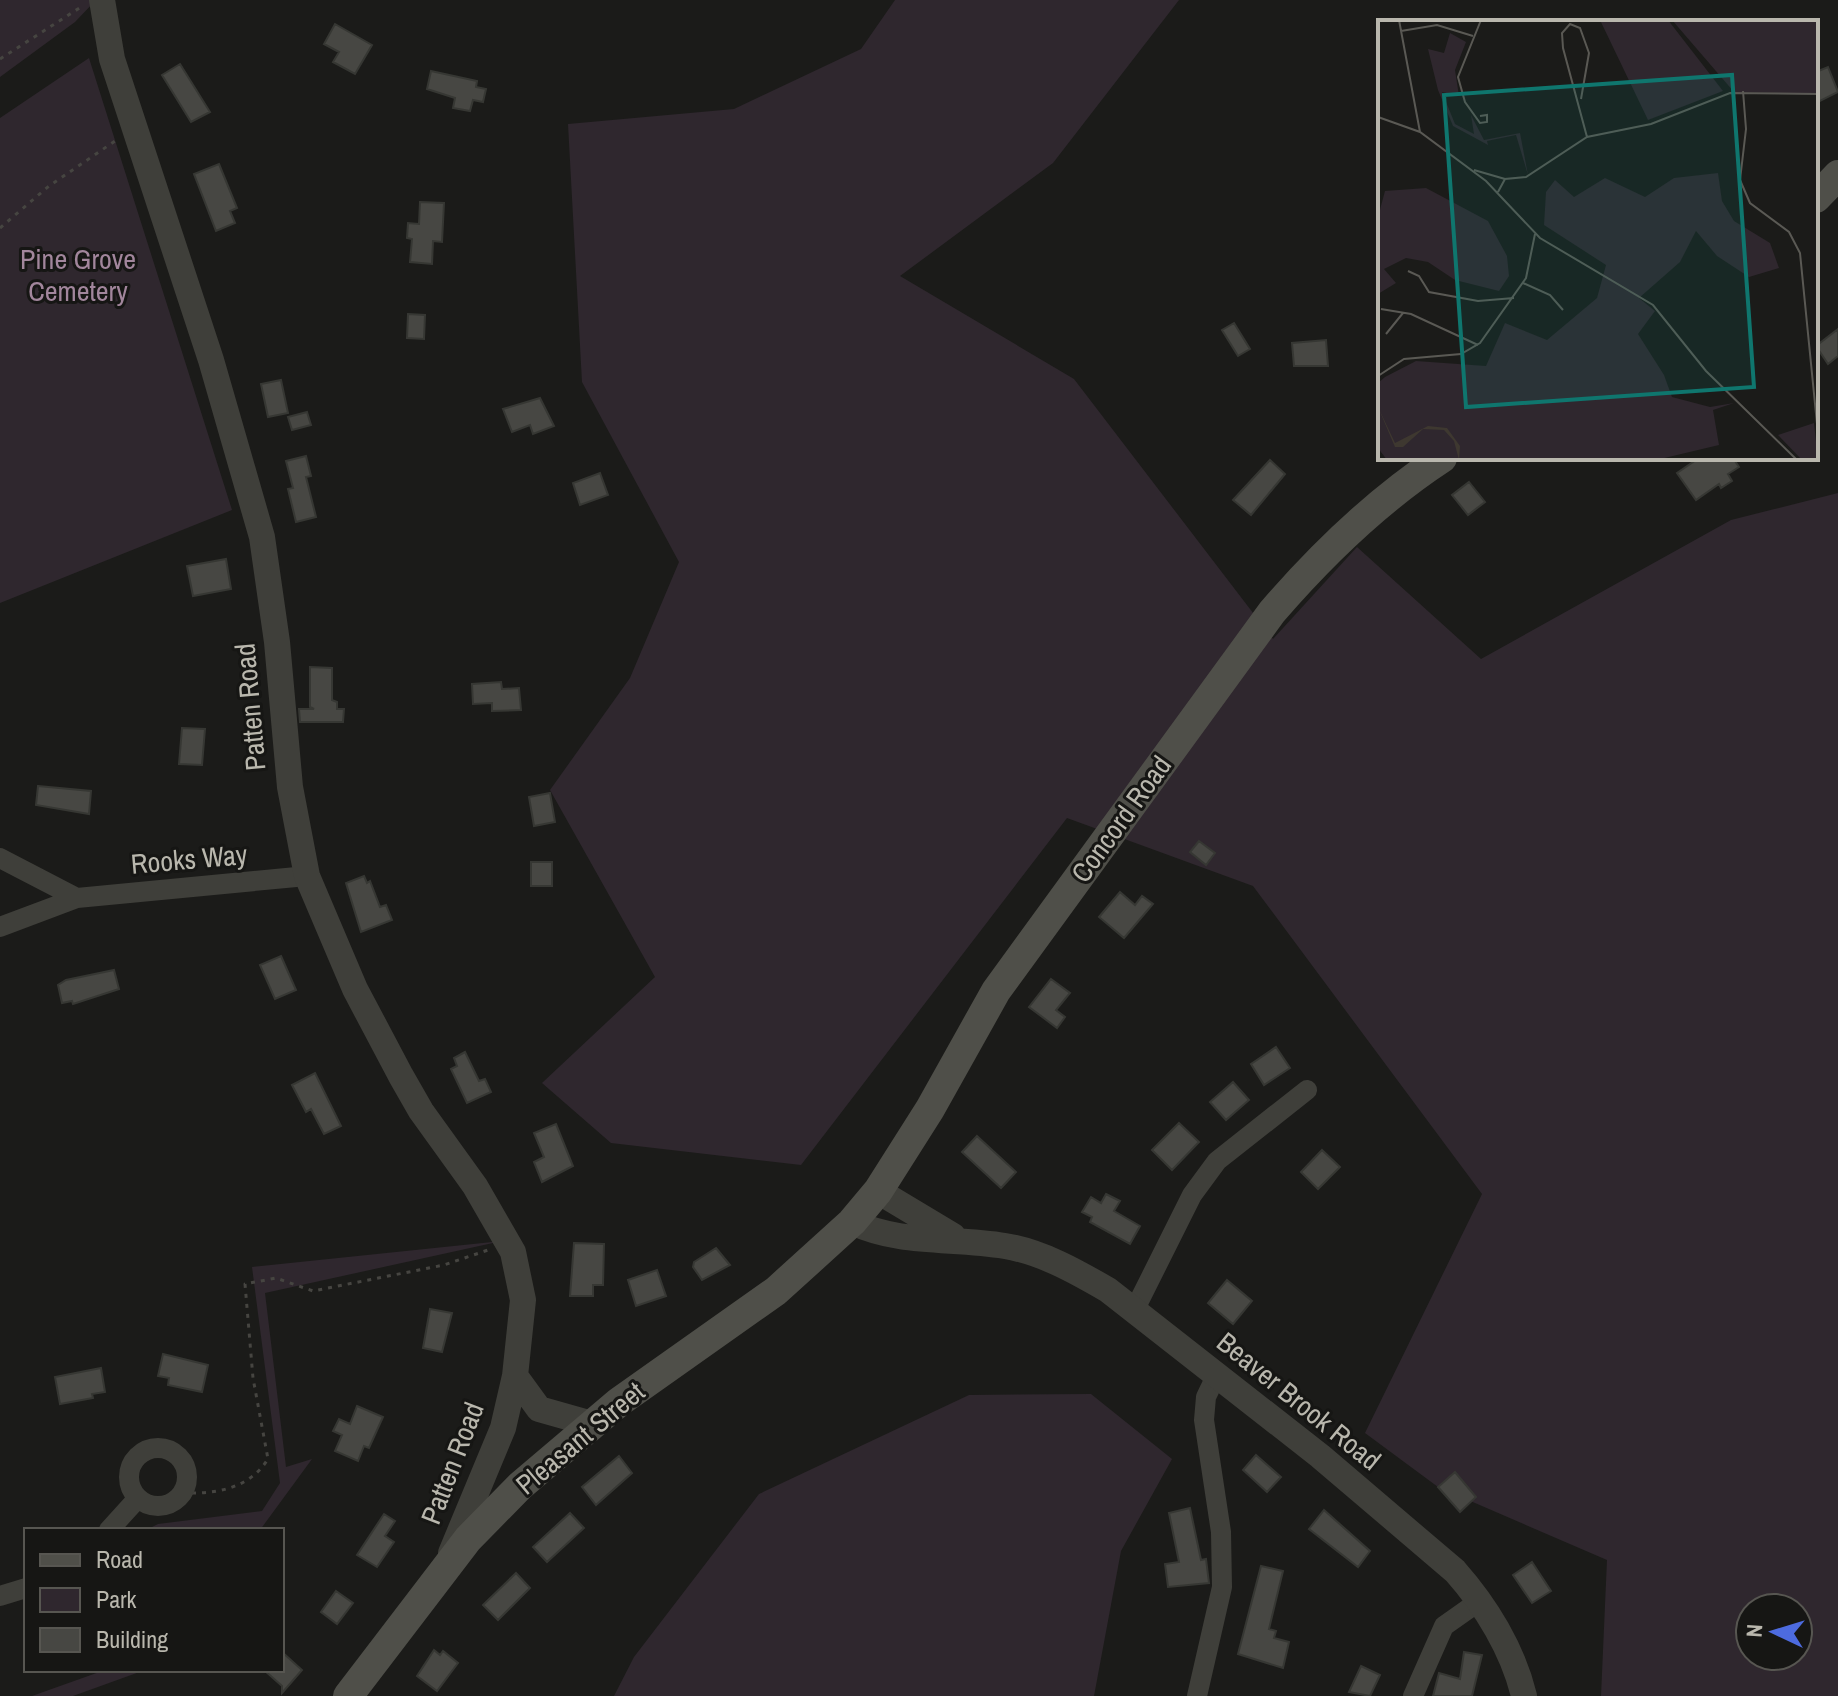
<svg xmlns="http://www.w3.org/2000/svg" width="1838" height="1696" font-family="'Archivo Narrow',sans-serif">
  <rect width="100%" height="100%" fill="#1b1b19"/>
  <path fill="#2f272e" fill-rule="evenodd" d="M 0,0 L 96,0 L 75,22 L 0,77 Z
    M 895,0 L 1179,0 L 1053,163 L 900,276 L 1074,379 L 1273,639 L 1357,547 L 1481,659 L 1731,520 L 1838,493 L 1838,1696 L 1601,1696 L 1607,1560 L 1438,1487 L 1365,1433 L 1482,1194 L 1253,886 L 1067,818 L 801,1165 L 611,1143 L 542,1083 L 655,977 L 550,790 L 630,678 L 679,562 L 582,382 L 568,124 L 734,109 L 861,49 ZM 1750,1608 L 1798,1608 L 1798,1656 L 1750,1656 Z
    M 89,58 L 232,510 L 0,603 L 0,118 Z
    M 502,1241 L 265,1293 L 286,1467 L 312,1459 L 260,1530 L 146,1530 L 158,1524 L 262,1511 L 280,1483 L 252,1267 Z
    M 1091,1394 L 1172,1459 L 1121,1551 L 1094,1696 L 614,1696 L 634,1657 L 759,1494 L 969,1395 Z
    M 105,1670 L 145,1670 L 73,1696 L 32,1696 Z"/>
  <path fill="#474743" stroke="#363733" stroke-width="2" d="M 335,24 L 372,45 L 355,74 L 333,62 L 339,52 L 324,44 Z
    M 180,64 L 210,112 L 191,122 L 162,75 Z
    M 1828,67 L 1838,92 L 1816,103 L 1816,72 Z
    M 431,71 L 477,81 L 476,87 L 486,89 L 483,102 L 473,100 L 470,111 L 453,108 L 455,98 L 427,89 Z
    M 219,164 L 237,208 L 230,211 L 235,223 L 216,231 L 194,174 Z
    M 420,202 L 444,203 L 442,242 L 433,241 L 432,264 L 410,262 L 412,239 L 407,238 L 408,223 L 419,224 Z
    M 408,314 L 425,315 L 424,339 L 407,338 Z
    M 1234,323 L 1250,349 L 1238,356 L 1222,330 Z
    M 1838,329 L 1838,356 L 1828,364 L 1816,346 Z
    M 1326,340 L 1328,366 L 1294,366 L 1292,343 Z
    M 281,380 L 288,413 L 268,417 L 261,384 Z
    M 540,398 L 554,426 L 533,434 L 530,425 L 512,432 L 503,409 Z
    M 307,412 L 311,425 L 292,430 L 288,417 Z
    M 306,456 L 311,476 L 306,477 L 316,517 L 296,522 L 288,489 L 293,488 L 286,461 Z
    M 1699,458 L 1733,458 L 1739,467 L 1728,474 L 1732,481 L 1721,488 L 1719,484 L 1696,500 L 1677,473 Z
    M 1270,460 L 1285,474 L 1251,515 L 1233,500 Z
    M 600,473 L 608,495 L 580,505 L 573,483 Z
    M 1469,482 L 1485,502 L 1468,515 L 1452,495 Z
    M 226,559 L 231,589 L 193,596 L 187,566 Z
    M 310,667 L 332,668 L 332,700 L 337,702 L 337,709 L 344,709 L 343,722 L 300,722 L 299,709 L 314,709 L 310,707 Z
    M 501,682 L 502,689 L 519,688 L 521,710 L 492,711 L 492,703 L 473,704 L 472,684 Z
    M 182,728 L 205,729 L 202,765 L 179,764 Z
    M 38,786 L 91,791 L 89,814 L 36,805 Z
    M 550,793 L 555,822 L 534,826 L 529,797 Z
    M 1199,841 L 1215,853 L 1206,865 L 1190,852 Z
    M 531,862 L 552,862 L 552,886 L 531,886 Z
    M 364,876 L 367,883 L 370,881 L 380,907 L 386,905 L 392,920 L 361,932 L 346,883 Z
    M 1120,892 L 1135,905 L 1142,896 L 1153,904 L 1124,938 L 1099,917 Z
    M 281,956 L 296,990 L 275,999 L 260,965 Z
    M 114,970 L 119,989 L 73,1004 L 72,1001 L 62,1003 L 58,985 L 66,980 Z
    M 1051,979 L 1070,993 L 1056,1010 L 1065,1017 L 1057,1028 L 1029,1007 Z
    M 1276,1047 L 1290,1068 L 1264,1085 L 1251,1064 Z
    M 465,1052 L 479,1081 L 485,1079 L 491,1092 L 467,1103 L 451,1069 L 457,1066 L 454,1058 Z
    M 315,1073 L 341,1126 L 324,1134 L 311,1109 L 306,1112 L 292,1085 Z
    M 1233,1082 L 1249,1100 L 1226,1120 L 1210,1102 Z
    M 1179,1123 L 1199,1142 L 1172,1170 L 1152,1150 Z
    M 556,1124 L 573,1166 L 542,1182 L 534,1162 L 544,1157 L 534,1133 Z
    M 977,1136 L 1016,1172 L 1001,1188 L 962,1152 Z
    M 1322,1150 L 1340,1167 L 1318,1189 L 1301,1172 Z
    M 1106,1194 L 1120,1201 L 1114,1211 L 1140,1226 L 1130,1244 L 1090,1222 L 1092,1217 L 1082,1212 L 1091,1197 L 1101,1203 Z
    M 574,1243 L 604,1244 L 603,1285 L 593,1285 L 593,1296 L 570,1296 Z
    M 716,1248 L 730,1265 L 702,1280 L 693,1267 L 694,1262 Z
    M 657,1270 L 666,1296 L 636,1306 L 628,1280 Z
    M 1227,1280 L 1252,1301 L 1233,1324 L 1208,1303 Z
    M 430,1309 L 452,1313 L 442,1352 L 423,1348 Z
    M 163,1354 L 208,1365 L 202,1392 L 168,1385 L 169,1378 L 158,1376 Z
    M 101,1368 L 105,1392 L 92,1394 L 93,1398 L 60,1404 L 55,1377 Z
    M 357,1406 L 383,1417 L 369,1448 L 364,1446 L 358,1461 L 335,1451 L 342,1435 L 333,1431 L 339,1419 L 350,1424 Z
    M 1256,1455 L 1281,1477 L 1267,1492 L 1243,1470 Z
    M 619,1456 L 632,1473 L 596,1505 L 582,1487 Z
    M 1455,1472 L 1476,1497 L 1460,1512 L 1438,1487 Z
    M 1190,1508 L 1201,1560 L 1206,1559 L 1209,1583 L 1168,1587 L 1165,1564 L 1179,1562 L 1169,1513 Z
    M 1324,1510 L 1370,1551 L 1358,1567 L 1309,1529 Z
    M 570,1513 L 584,1528 L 547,1562 L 533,1547 Z
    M 384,1514 L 395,1521 L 385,1536 L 394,1542 L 377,1567 L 357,1555 Z
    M 1532,1562 L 1551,1591 L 1532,1603 L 1513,1575 Z
    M 1261,1566 L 1283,1571 L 1269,1629 L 1276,1631 L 1274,1638 L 1289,1642 L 1283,1668 L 1238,1654 Z
    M 516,1573 L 530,1588 L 498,1620 L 483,1605 Z
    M 336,1591 L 353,1603 L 337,1624 L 321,1612 Z
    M 434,1650 L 440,1655 L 443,1651 L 458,1663 L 437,1691 L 417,1676 Z
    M 282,1652 L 302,1670 L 282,1693 L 282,1686 L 264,1670 L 282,1670 Z
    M 1464,1652 L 1482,1655 L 1472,1696 L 1433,1696 L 1439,1673 L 1460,1679 Z
    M 1361,1666 L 1380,1675 L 1370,1696 L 1349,1692 Z"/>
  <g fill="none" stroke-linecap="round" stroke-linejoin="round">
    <path stroke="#464541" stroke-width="3" stroke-dasharray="4 6" stroke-linecap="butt" d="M 0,59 L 81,7
      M 0,228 L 49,186 L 115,141
      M 182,1493 C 216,1494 249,1489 268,1459 L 253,1378 L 245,1284 L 276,1278 L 313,1291 L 444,1265 L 488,1250"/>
    <path stroke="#3f3f3a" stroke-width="20" d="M 0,858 L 77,898
      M 0,927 L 77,898 L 307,876
      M 1134,1311 L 1192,1195 L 1217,1161 L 1307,1090
      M129 1477a29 29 0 1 1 58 0a29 29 0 1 1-58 0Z
      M 109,1530 L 138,1498
      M 0,1596 L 26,1588
      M 1197,1696 L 1222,1587 L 1221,1532 L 1204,1420 L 1206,1397 L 1217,1374
      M 1413,1696 L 1444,1626 L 1478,1602"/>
    <path stroke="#3f3f3a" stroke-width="26" d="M 102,0 L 112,59 L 211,360 L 262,537 L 277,642 L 290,787 L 307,876 L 355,989 L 401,1076 L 421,1111 L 475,1186 L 513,1252 L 523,1300 L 515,1376 L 539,1409 L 592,1424
      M 878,1191 L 953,1236
      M 852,1222 C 901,1245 952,1237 1005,1246 C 1042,1252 1077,1272 1108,1290 L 1320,1456 L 1455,1571 C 1486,1606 1513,1650 1524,1696
      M 451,1553 L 503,1428 L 515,1376"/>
    <path stroke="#4f4f49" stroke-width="30" d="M 1816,198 L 1838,175
      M 348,1696 L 468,1539 L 520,1486 L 619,1402 L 776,1291 L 852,1222 L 878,1191 L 930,1109 L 996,991 L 1272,612 C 1322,554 1378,500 1442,458"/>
  </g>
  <g text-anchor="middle" stroke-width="6" stroke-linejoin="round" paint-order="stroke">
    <g font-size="28" fill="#a2869c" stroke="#161614">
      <text x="78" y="269">Pine Grove<tspan x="78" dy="32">Cemetery</tspan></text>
    </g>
    <g font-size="28" fill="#b9b7ad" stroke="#161614">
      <text transform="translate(250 707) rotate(-95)" y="10">Patten Road</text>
      <text transform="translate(1121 819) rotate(-54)" y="10">Concord Road</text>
      <text transform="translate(189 859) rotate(-5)" y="10">Rooks Way</text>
      <text transform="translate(1299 1401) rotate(39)" y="10">Beaver Brook Road</text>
      <text transform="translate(580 1438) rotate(-40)" y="10">Pleasant Street</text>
      <text transform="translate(452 1463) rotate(-69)" y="10">Patten Road</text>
    </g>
  </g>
  <g transform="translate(1378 20)">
    <rect width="440" height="440" fill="#1b1b19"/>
    <path d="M 222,0 L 290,0 L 345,71 L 270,100 ZM 294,0 L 440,0 L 440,74 L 356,72 ZM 72,13 L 88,22 L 77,50 L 81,76 L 64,72 L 77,104 L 96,114 L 93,95 L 106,120 L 142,113 L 150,155 L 138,115 L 109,121 L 110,125 L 75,106 L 60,70 L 50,29 L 66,33 ZM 340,153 L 344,181 L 356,201 L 392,223 L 401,248 L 371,257 L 339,236 L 318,211 L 302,242 L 261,278 L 277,291 L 260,314 L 286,355 L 294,377 L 332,387 L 356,383 L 335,390 L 341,425 L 278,440 L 9,440 L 0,428 L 0,363 L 7,357 L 38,341 L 108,346 L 127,303 L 169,320 L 219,278 L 228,245 L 166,205 L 168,172 L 177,160 L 196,177 L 227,158 L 267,177 L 296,158 ZM 48,168 L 110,201 L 129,236 L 131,256 L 121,271 L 77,260 L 50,242 L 28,238 L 6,249 L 18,263 L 0,274 L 0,197 L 7,171 ZM 436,403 L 440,440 L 424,440 L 400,415 Z" fill="#2f272e"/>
    <path d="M 0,387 L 17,423 L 50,406 L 69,408 L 82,426 L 81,440 L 76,421 L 66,410 L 45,409 L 25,427 L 17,427 Z" fill="#3e3830"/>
    <path fill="none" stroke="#5a5954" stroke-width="2" d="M 21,0 L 42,112M 23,11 L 59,5 L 95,16M 365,71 L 368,109 L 362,160 L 372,183 L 411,212 L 422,233 L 440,414M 203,79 L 211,33 L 202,8 L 192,4 L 184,13 L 185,28 L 209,117M 102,96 L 109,95 L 109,102 L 102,103 L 87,82 L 80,57 L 103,0M 0,97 L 42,112 L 108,161 L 162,218 L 275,285 L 328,351 L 419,440M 96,150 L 127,159M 120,172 L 127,159 L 148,157 L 209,117 L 273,104 L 352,73 L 440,74M 30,251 L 41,256 L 51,272 L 100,281 L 136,278M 145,263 L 172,275 L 185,290M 3,289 L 33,294 L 100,325M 8,314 L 25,293M 0,356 L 26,339 L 83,334 L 102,323 L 148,258 L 157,214"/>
    <path fill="#0f766e" fill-opacity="0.15" stroke="#0f766e" stroke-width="4" d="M 354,55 L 376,367 L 88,387 L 66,75 Z"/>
    <rect width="440" height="440" fill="none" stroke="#b9b7ad" stroke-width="4"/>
  </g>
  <rect x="24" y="1528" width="260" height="144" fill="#161614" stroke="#575651" stroke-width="2"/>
  <rect x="40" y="1554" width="40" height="12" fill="#4f4f49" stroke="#575651" stroke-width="2"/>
  <text x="96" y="1568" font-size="24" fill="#b9b7ad">Road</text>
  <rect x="40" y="1588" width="40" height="24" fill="#2f272e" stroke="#575651" stroke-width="2"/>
  <text x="96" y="1608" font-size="24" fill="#b9b7ad">Park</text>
  <rect x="40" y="1628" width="40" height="24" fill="#474743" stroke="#575651" stroke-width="2"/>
  <text x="96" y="1648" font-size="24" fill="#b9b7ad">Building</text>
  <g transform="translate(1774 1632) rotate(274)"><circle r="38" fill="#161614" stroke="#575651" stroke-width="2"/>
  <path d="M0-6L14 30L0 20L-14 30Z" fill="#4d6bdf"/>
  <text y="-12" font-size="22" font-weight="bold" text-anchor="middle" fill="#b9b7ad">N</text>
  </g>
</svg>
